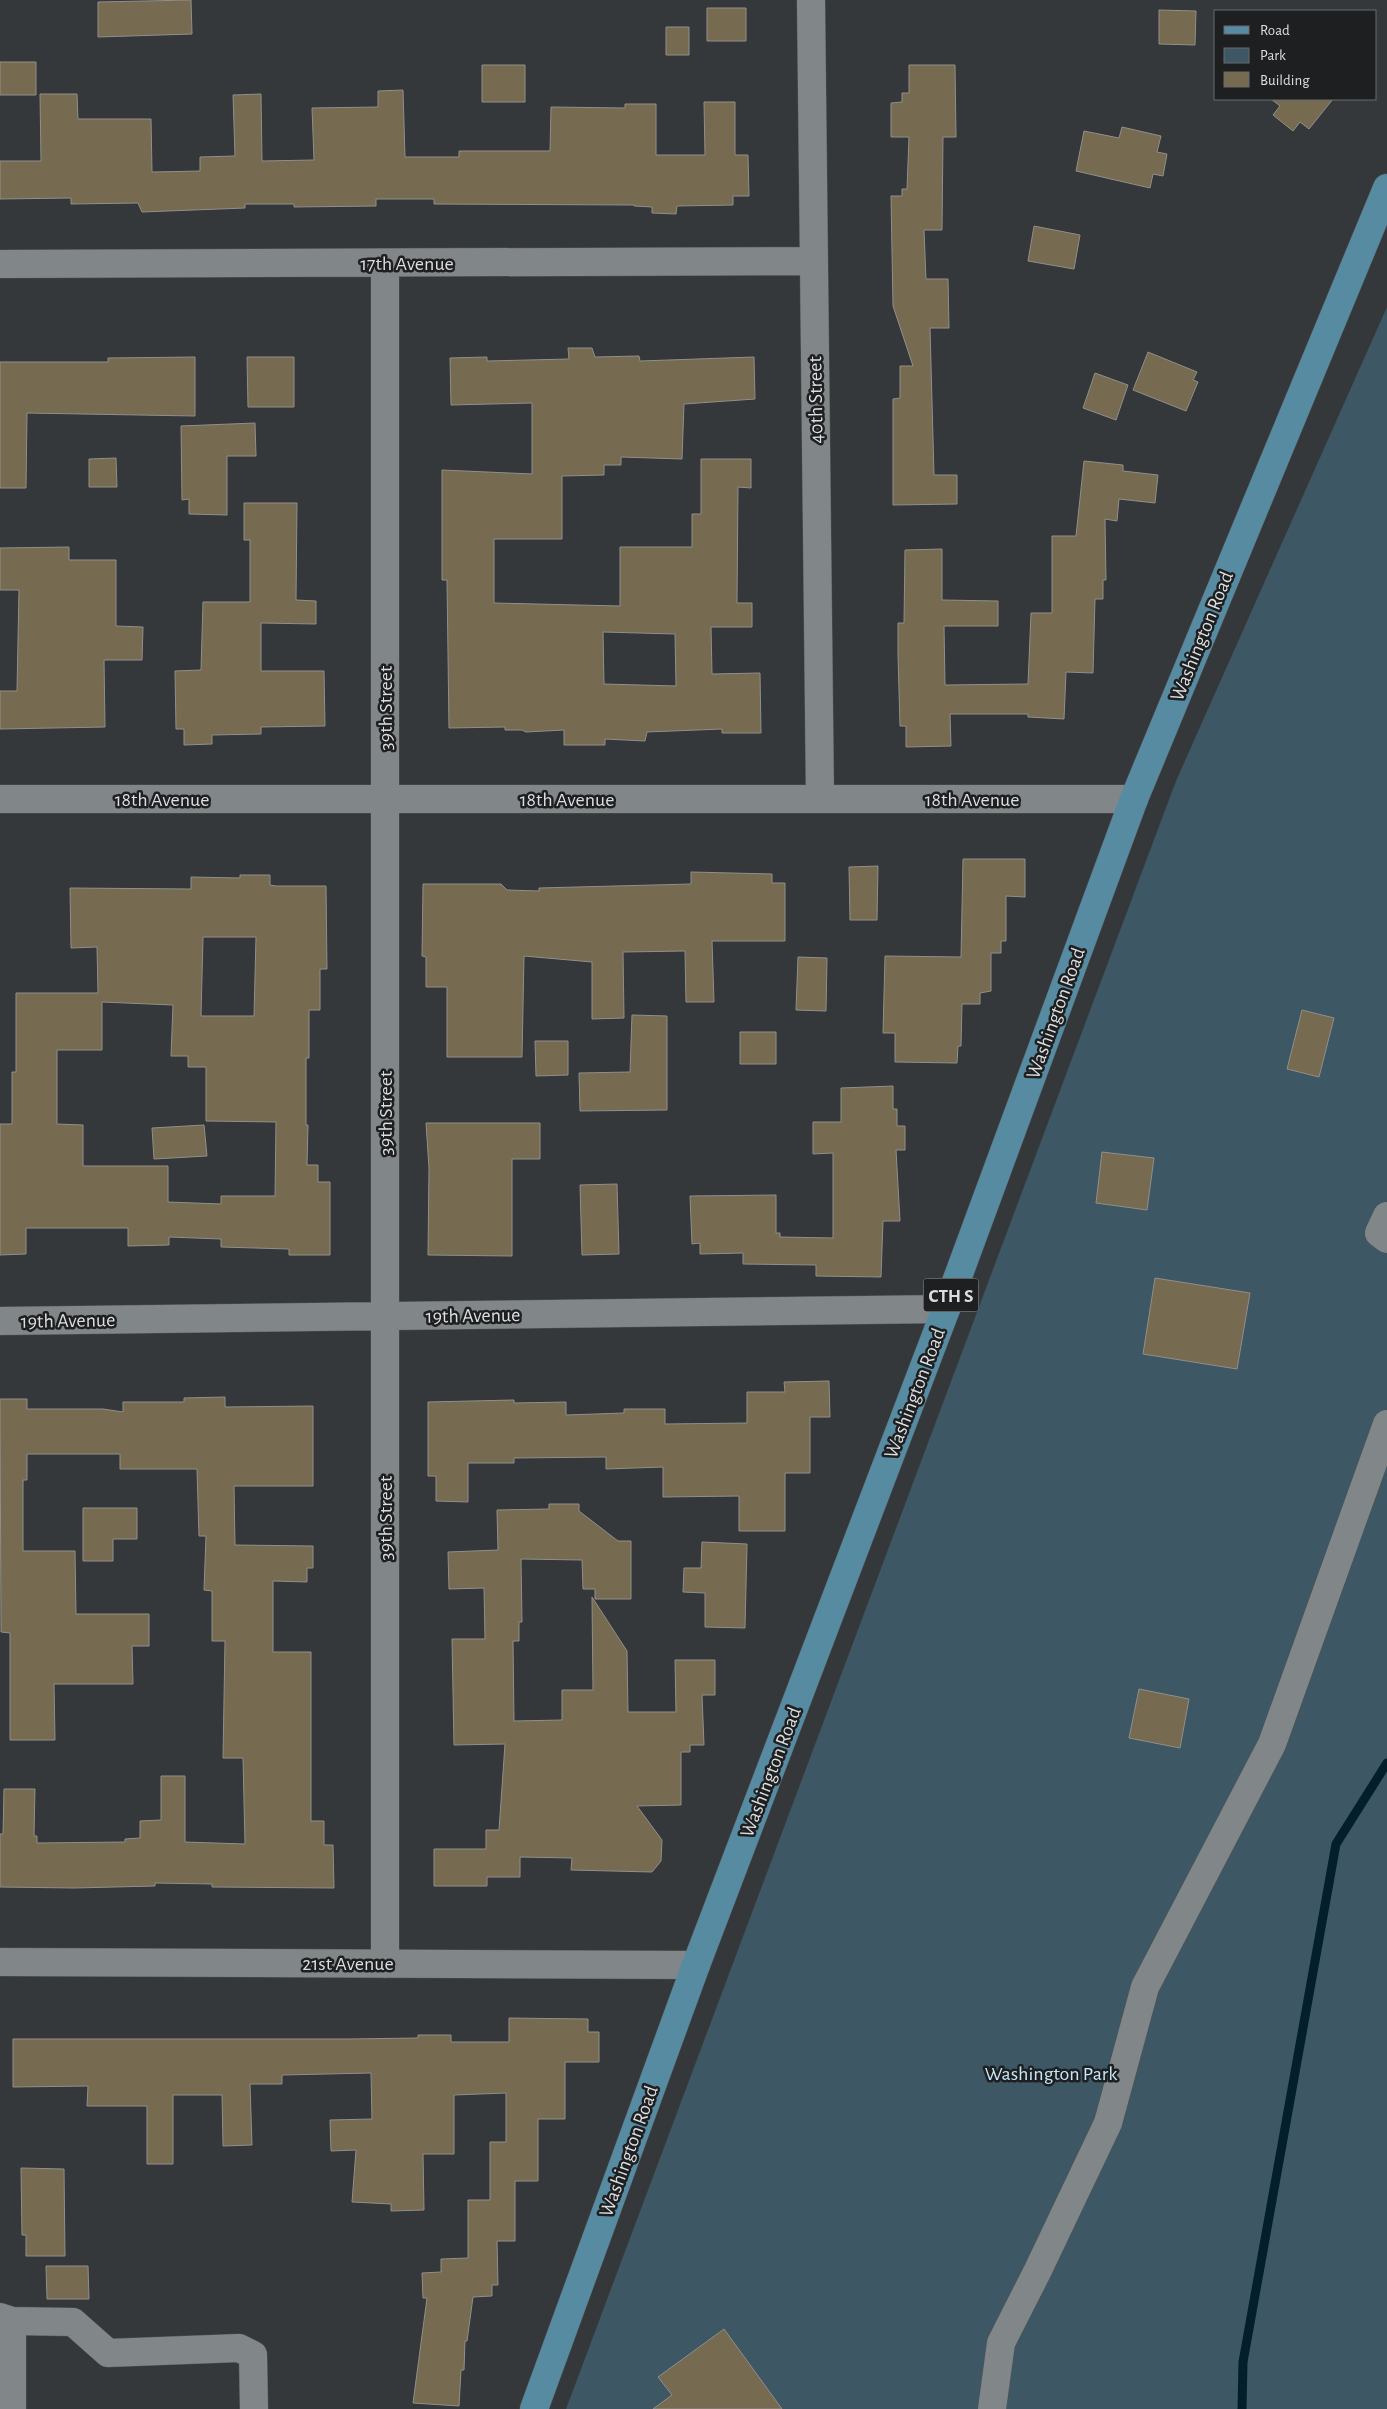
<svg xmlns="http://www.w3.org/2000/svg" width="1387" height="2409" font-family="'Alegreya Sans',sans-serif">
  <rect width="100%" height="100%" fill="#34383a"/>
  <path fill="#3d5764" d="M 1387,307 L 1387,2409 L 566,2409 L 1176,781 Z"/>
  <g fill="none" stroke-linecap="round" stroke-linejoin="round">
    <path stroke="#031f2b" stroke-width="9" d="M 1242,2409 L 1243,2362 L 1336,1844 L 1387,1763"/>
  </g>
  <path fill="#766a50" stroke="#918f8b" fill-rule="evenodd" d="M 191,0 L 192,34 L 98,37 L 98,2 Z
    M 707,8 L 746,8 L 746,41 L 707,41 Z
    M 1159,10 L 1196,11 L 1195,45 L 1159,44 Z
    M 666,27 L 689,27 L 689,55 L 666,55 Z
    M 0,62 L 36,62 L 36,95 L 0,95 Z
    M 482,65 L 525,65 L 525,102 L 482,102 Z
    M 909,65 L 955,65 L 956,137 L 943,137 L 942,230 L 924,230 L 926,279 L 948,279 L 949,328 L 930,328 L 934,475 L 957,475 L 957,504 L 893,505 L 893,399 L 900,398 L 900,366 L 913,366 L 893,306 L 891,196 L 902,196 L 902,189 L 907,189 L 909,137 L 891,137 L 891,103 L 902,102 L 902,93 L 909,93 Z
    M 403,90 L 405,157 L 459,157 L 459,151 L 550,151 L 551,107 L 625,108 L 625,104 L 656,104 L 656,155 L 705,155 L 704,102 L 735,102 L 735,155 L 748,155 L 749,196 L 733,196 L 733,205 L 677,206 L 676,214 L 652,213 L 652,207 L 634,206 L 634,205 L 434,204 L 434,199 L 376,199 L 376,206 L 294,207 L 294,204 L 245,204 L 245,208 L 142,212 L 138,203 L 71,204 L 71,198 L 0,199 L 0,161 L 41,161 L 40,94 L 77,94 L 78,119 L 151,119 L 152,172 L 200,171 L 200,157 L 235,156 L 233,95 L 261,94 L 262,161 L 314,160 L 312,108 L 378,107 L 378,91 Z
    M 1271,99 L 1333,99 L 1309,129 L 1300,122 L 1293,131 L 1273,115 L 1280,106 Z
    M 1122,127 L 1161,136 L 1157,152 L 1167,154 L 1163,176 L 1153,174 L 1150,188 L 1076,171 L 1084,131 L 1119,138 Z
    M 1034,226 L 1080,235 L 1074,269 L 1028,261 Z
    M 568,348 L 592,348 L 595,357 L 639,356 L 640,361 L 754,357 L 755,399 L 684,404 L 682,459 L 621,457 L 621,465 L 604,465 L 604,475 L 562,476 L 562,539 L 494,539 L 494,603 L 620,606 L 620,547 L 692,547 L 692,514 L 701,514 L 701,459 L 751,459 L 751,488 L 738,487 L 737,603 L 752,603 L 752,627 L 711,627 L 712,674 L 760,673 L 761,733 L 722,733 L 722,729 L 647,732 L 645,741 L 605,739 L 605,745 L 564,745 L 564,730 L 526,732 L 522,730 L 505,730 L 505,727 L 449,728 L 447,580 L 442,580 L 442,470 L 532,474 L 532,403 L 451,405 L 450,358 L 487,357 L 487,361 L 569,359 ZM 603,632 L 675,634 L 676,686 L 604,684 Z
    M 1148,352 L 1197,372 L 1193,380 L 1198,382 L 1186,411 L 1133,390 Z
    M 195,357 L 195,416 L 27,413 L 26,488 L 0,488 L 0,362 L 108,362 L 108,358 Z
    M 247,357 L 294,357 L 294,407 L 248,407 Z
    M 1095,373 L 1128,385 L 1116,420 L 1083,408 Z
    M 255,423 L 256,456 L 227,456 L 227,515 L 189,514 L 189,499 L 182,500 L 181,426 Z
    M 116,458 L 117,487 L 89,487 L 89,459 Z
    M 1084,461 L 1123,465 L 1123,471 L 1158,475 L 1155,503 L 1119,499 L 1117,521 L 1105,519 L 1106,580 L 1103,580 L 1103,599 L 1095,599 L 1093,673 L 1066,672 L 1064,719 L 1028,717 L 1028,714 L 950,714 L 951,746 L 906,747 L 906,726 L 900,726 L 898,655 L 898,623 L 904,623 L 905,550 L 942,549 L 942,600 L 998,601 L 998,626 L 944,626 L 945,685 L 1028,684 L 1031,613 L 1052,613 L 1052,536 L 1076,536 Z
    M 244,503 L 297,503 L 296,600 L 316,601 L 316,624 L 261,623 L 261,671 L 324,671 L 325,726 L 261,727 L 261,734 L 212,735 L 212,744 L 184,745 L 184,729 L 176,729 L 175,671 L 201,670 L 203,602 L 250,602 L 250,540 L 244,540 Z
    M 69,547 L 69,560 L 116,560 L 116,626 L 143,627 L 142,660 L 104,660 L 105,727 L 0,729 L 0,691 L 17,691 L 19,590 L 0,590 L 0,548 Z
    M 963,859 L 1025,859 L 1025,897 L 1006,896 L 1006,941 L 1001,941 L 1001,953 L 991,953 L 991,991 L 980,993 L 980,1004 L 962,1004 L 961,1046 L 958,1046 L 957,1063 L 895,1062 L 895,1033 L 883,1033 L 885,956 L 961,957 Z
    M 878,866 L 877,920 L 850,920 L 849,867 Z
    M 691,872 L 772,874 L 772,883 L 785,883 L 785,941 L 712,941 L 714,1002 L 686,1002 L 685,951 L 623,952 L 624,1018 L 592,1019 L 592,962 L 524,956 L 522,1057 L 447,1057 L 447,987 L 426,987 L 426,957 L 422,956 L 423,884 L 501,884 L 507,890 L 539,891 L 539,888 L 691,884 Z
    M 240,875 L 270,875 L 270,885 L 276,886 L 326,886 L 327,969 L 320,969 L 320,1010 L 309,1010 L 309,1058 L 306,1058 L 306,1125 L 308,1125 L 307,1165 L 318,1165 L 318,1182 L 330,1182 L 330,1255 L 289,1255 L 289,1249 L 221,1247 L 221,1239 L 169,1237 L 169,1245 L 128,1246 L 128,1228 L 26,1228 L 26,1254 L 0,1255 L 0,1124 L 12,1124 L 12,1072 L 16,1072 L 16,993 L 98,993 L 97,947 L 71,948 L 70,888 L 191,889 L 191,877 L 240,878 ZM 203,937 L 256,937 L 254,1016 L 201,1016 ZM 102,1002 L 173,1005 L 171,1056 L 188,1056 L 188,1067 L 206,1067 L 206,1121 L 276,1122 L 275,1196 L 221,1196 L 221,1204 L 168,1202 L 168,1166 L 83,1166 L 83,1125 L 57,1124 L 57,1050 L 102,1050 Z
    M 798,957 L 827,958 L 826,1011 L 796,1010 Z
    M 1302,1010 L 1334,1018 L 1319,1077 L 1287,1069 Z
    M 632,1015 L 667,1016 L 667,1110 L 580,1111 L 579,1073 L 630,1072 Z
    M 740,1032 L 776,1032 L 776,1064 L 740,1064 Z
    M 535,1041 L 568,1041 L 568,1075 L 536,1076 Z
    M 893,1086 L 893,1109 L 897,1109 L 897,1126 L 905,1126 L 905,1150 L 896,1150 L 900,1221 L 883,1221 L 881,1277 L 816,1276 L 816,1265 L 743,1264 L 743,1253 L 700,1254 L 700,1243 L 692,1244 L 690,1196 L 776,1195 L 776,1233 L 780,1233 L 780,1237 L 833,1238 L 833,1153 L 813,1154 L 813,1122 L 841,1122 L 841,1088 Z
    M 426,1123 L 540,1123 L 540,1159 L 512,1159 L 512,1256 L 428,1255 L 429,1168 Z
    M 204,1125 L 207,1156 L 154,1159 L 152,1128 Z
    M 1102,1152 L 1154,1158 L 1147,1210 L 1096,1203 Z
    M 617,1184 L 619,1254 L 582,1255 L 580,1185 Z
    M 1155,1278 L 1250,1293 L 1237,1369 L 1143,1354 Z
    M 829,1381 L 830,1417 L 810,1417 L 810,1473 L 785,1473 L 785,1531 L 739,1531 L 739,1496 L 663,1497 L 663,1467 L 606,1469 L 606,1457 L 514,1458 L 514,1463 L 468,1463 L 468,1502 L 436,1501 L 436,1476 L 428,1476 L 428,1402 L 514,1400 L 514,1403 L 566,1402 L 566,1415 L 624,1413 L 624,1409 L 665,1409 L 665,1424 L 747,1423 L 747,1392 L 785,1392 L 784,1382 Z
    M 225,1397 L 225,1407 L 313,1406 L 313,1486 L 234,1486 L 235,1545 L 313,1546 L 313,1568 L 307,1568 L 307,1582 L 273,1581 L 273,1652 L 311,1652 L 311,1821 L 324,1821 L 324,1845 L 333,1845 L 334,1888 L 212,1887 L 212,1884 L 155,1883 L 155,1886 L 74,1888 L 0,1887 L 0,1834 L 3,1834 L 4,1789 L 35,1789 L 34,1836 L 37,1836 L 37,1843 L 125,1842 L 125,1839 L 140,1838 L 140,1821 L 161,1820 L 161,1776 L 185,1776 L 185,1842 L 245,1844 L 243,1758 L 223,1758 L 225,1641 L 212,1641 L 212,1591 L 204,1590 L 206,1536 L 199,1536 L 197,1469 L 120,1469 L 120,1454 L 27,1454 L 27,1480 L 23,1480 L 23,1551 L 75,1551 L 76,1614 L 149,1614 L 149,1646 L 132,1646 L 133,1684 L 54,1684 L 55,1740 L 10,1740 L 10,1633 L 1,1632 L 0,1399 L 27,1399 L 27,1409 L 103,1409 L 123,1412 L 123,1402 L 184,1402 L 184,1398 Z
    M 549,1504 L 579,1504 L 579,1511 L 618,1541 L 631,1541 L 631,1599 L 595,1599 L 595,1589 L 583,1589 L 582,1560 L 521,1559 L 522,1622 L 519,1622 L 519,1641 L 513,1641 L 514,1721 L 562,1720 L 562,1690 L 593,1690 L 592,1597 L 627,1651 L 628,1712 L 676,1712 L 675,1660 L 715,1660 L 715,1695 L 702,1695 L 704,1745 L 690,1745 L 690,1752 L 681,1752 L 681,1805 L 637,1806 L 662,1840 L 661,1861 L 652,1872 L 571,1870 L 572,1858 L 520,1857 L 520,1877 L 487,1877 L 487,1886 L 434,1886 L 434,1849 L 486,1849 L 486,1830 L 499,1830 L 505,1744 L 454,1745 L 452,1639 L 485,1639 L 484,1588 L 449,1589 L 448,1552 L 498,1550 L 497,1510 L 549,1509 Z
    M 83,1508 L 137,1508 L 137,1539 L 113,1539 L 113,1561 L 83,1561 Z
    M 702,1542 L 747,1544 L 745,1628 L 705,1627 L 705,1593 L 683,1592 L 684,1568 L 701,1568 Z
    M 1139,1689 L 1189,1699 L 1180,1748 L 1129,1738 Z
    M 509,2018 L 588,2019 L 588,2032 L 599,2032 L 599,2062 L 565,2062 L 565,2119 L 538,2119 L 538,2181 L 515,2181 L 515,2241 L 497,2241 L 498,2285 L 492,2285 L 492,2296 L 473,2297 L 467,2341 L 465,2341 L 464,2370 L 461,2370 L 459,2406 L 413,2403 L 427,2298 L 423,2298 L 422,2273 L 441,2272 L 441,2259 L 468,2258 L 468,2200 L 490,2200 L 490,2142 L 506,2142 L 506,2093 L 454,2095 L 454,2154 L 423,2154 L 424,2210 L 391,2211 L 391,2204 L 352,2202 L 356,2150 L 331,2151 L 330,2120 L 372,2119 L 371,2073 L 282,2075 L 282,2084 L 250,2084 L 252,2145 L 223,2146 L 222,2095 L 173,2095 L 173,2164 L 147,2164 L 147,2106 L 87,2106 L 88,2086 L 13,2087 L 13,2039 L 349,2039 L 418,2038 L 418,2035 L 451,2035 L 451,2042 L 509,2042 Z
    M 21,2168 L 64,2169 L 65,2256 L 26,2256 L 26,2235 L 22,2235 Z
    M 46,2266 L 88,2266 L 89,2299 L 47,2299 Z
    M 724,2329 L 782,2409 L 653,2409 L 672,2395 L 658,2377 Z"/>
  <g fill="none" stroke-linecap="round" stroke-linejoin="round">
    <defs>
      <path id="minor" d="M 811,0 L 820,799
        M 385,263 L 385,1964
        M 0,264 L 814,261
        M 0,799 L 1134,799
        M 1387,1216 L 1379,1233 L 1387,1239
        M 0,1321 L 946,1309
        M 0,1962 L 696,1965
        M 0,2317 L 12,2321 L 12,2409
        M 12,2321 L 73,2322 L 108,2353 L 239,2348 L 253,2355 L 254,2409
        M 992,2409 L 1001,2343 L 1038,2270 L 1108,2123 L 1145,1987 L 1272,1744 L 1387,1424"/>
      <path id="major" d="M 534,2409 L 696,1965 L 946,1309 L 1134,799 L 1387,188"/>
    </defs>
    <use href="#minor" stroke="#525456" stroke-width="29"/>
    <use href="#major" stroke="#525456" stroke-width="29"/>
    <use href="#minor" stroke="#818688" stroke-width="28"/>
    <use href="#major" stroke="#568ba2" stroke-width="28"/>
  </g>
  <g text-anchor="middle" stroke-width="5" stroke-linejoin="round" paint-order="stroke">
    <rect fill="#1d1f20" stroke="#a3a5a6" stroke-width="1" x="923.5" y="1278.5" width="55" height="33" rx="4"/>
    <g font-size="19" font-weight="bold" fill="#dcdedf">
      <text x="951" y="1302">CTH S</text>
    </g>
    <g font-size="20" fill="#dcdedf" stroke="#1d1f20">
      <text x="407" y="270">17th Avenue</text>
      <text transform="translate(815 400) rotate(-91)" y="7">40th Street</text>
      <text transform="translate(1201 636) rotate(-68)" y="7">Washington Road</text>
      <text transform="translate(385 708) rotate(-90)" y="7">39th Street</text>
      <text x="162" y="806">18th Avenue</text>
      <text x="567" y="806">18th Avenue</text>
      <text x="972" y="806">18th Avenue</text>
      <text transform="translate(1055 1013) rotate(-70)" y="7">Washington Road</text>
      <text transform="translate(385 1113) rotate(-90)" y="7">39th Street</text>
      <text transform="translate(473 1315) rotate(-1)" y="7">19th Avenue</text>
      <text transform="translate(68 1320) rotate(-1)" y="7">19th Avenue</text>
      <text transform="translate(914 1393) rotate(-69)" y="7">Washington Road</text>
      <text transform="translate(385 1518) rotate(-90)" y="7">39th Street</text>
      <text transform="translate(770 1772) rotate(-69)" y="7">Washington Road</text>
      <text x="348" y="1970">21st Avenue</text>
      <text transform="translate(628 2151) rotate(-70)" y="7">Washington Road</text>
    </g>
    <g font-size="20" fill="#c5e7f8" stroke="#1d1f20">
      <text x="1051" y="2080">Washington Park</text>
    </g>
  </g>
  <rect x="1214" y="10" width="162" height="90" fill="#1d1f20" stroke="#696b6c"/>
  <rect x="1224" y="26" width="25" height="8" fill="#568ba2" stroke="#696b6c"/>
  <text x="1260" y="35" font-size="15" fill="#dcdedf">Road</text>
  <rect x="1224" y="48" width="25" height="15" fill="#3d5764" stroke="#696b6c"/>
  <text x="1260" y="60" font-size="15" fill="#dcdedf">Park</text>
  <rect x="1224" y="72" width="25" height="15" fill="#766a50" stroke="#696b6c"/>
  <text x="1260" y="85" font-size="15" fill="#dcdedf">Building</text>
</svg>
